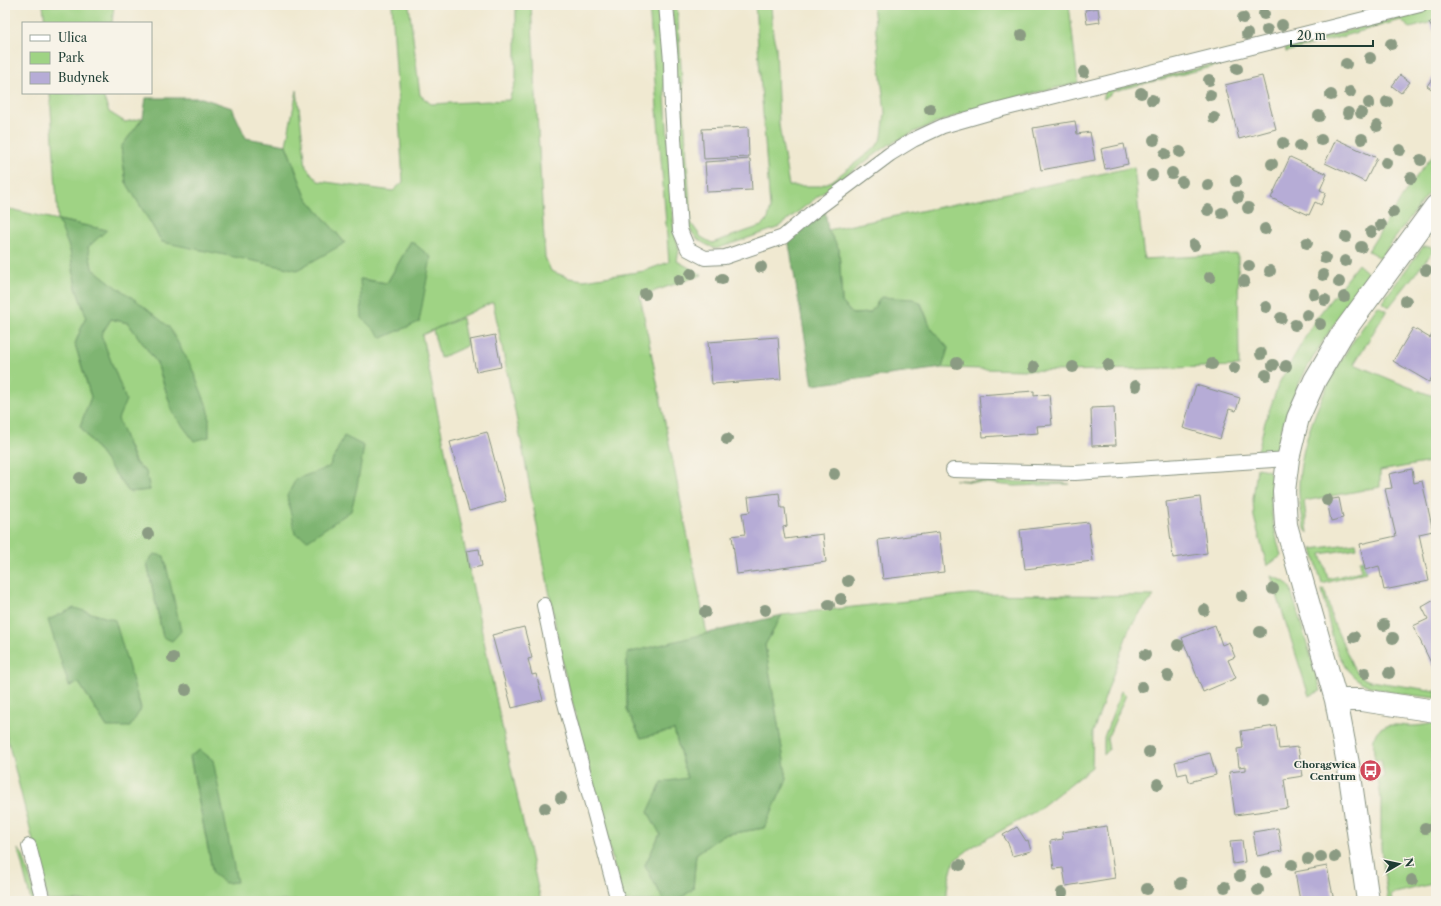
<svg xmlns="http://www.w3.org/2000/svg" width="1441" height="906" font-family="'Libre Caslon Text',serif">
  <rect width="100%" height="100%" fill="#f7f3e8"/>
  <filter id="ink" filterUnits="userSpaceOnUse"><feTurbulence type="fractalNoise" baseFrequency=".025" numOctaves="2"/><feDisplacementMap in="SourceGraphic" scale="8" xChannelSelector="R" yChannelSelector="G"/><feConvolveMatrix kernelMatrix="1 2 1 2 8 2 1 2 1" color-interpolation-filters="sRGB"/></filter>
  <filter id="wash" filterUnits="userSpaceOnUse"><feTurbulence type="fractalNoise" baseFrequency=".012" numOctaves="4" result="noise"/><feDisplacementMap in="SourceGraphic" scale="16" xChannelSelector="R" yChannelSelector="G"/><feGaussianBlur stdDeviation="0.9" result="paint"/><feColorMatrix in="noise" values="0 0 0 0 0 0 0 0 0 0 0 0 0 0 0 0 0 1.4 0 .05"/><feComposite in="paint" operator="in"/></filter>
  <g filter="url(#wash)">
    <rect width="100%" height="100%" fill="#f0e9d1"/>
    <path fill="#9fd384" stroke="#5f885c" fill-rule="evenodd" d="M 43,5 L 114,5 L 112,23 L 45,23 Z
      M 392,5 L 409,5 L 420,95 L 431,104 L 509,100 L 516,80 L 516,5 L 531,5 L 545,257 L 551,271 L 569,278 L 584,280 L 644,271 L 669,262 L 649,5 L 659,5 L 674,230 L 679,250 L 677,261 L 702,275 L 640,296 L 707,634 L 627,654 L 627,710 L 641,738 L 674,729 L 687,778 L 645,865 L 664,901 L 623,901 L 563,666 L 524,456 L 493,302 L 422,335 C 460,524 497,713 541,901 L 48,901 L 5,729 L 5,208 L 58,220 L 50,93 L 102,93 L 109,112 L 125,122 L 143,118 L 121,147 L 126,182 L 162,242 L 345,243 L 306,197 L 286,145 L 297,90 L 306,167 L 318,181 L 393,191 L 403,182 ZM 59,220 L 106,230 L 88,247 L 92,268 L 111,283 L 209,437 L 173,413 L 157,363 L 128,323 L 111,319 L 101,335 L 125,400 L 117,419 L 136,463 L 146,472 L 150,490 L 129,492 L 80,426 L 91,397 L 75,344 L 86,316 L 76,288 L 70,250 ZM 411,241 L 419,322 L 361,279 L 387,283 ZM 154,554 L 163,637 L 147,563 ZM 79,683 L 139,700 L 141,708 L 107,727 ZM 200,750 L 213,874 L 190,757 Z
      M 672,5 L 677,5 L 691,223 L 701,237 L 712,243 L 761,226 L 768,219 L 770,209 L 755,5 L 771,5 L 773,35 L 776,47 L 779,125 L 789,186 L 819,186 L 832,181 L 876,147 L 882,137 L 885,113 L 873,5 L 1069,5 L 1078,83 L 1025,95 L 963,113 L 921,129 L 890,144 L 838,181 L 777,228 L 716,249 C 700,242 694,239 687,223 L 679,140 Z
      M 1436,6 L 1436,19 L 1429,23 L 1410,28 L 1401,20 L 1286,52 L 1285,47 L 1417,13 Z
      M 1256,54 L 1257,56 L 1114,91 L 1104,99 L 1103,96 L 1104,92 L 1113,89 Z
      M 1436,151 L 1436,183 L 1381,257 L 1379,257 L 1368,251 L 1410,185 Z
      M 1134,167 L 1144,259 L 1238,254 L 1239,366 L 1067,371 L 942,368 L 948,348 L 931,328 L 921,303 L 870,313 L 852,314 L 842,302 L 839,249 L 828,230 Z
      M 1423,247 L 1430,247 L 1434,250 L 1389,307 L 1382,302 Z
      M 1358,264 L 1369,274 C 1340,316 1308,358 1289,406 C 1284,420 1280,436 1276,450 L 1268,453 L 1258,451 L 1265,422 L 1279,383 L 1315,320 Z
      M 1378,306 L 1387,310 L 1354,364 L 1406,386 L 1436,397 L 1436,461 L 1380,471 L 1380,487 L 1304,501 L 1308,533 C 1303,529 1303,518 1301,511 C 1291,463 1318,400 1342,359 C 1353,340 1366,323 1378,306 Z
      M 462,318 L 467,346 L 440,358 L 433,330 Z
      M 1257,468 L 1268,470 C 1274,478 1272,485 1271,494 C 1270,515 1276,535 1281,556 L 1267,566 L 1254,517 L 1253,499 Z
      M 955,480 L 1064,483 L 1070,484 L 1015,486 Z
      M 1356,543 L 1357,548 L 1321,554 L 1328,579 L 1361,571 L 1360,560 L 1363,560 L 1366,572 L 1322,584 L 1312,549 Z
      M 1271,576 L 1284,581 L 1290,587 L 1321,691 L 1309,696 Z
      M 1324,589 L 1334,624 L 1354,669 L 1363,678 L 1370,681 L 1436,691 L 1436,698 C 1415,695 1387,694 1367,685 C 1332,670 1330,621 1322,590 Z
      M 969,594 L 1154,596 L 1140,613 L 1129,629 L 1093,732 L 1092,767 L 1036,811 L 972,847 L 954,861 L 948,883 L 946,901 L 677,901 L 693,889 L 696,854 L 723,835 L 764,828 L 787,779 L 765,645 L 782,615 Z
      M 1121,691 L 1126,695 L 1107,739 L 1109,750 L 1104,755 L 1104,737 Z
      M 1430,724 L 1436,724 L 1436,883 L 1391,894 L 1392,901 L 1388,901 L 1381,848 L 1381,798 L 1378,779 L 1384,777 L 1381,760 L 1375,760 C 1372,742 1371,724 1396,725 C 1401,725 1406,726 1412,726 C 1418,726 1424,725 1430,724 Z
      M 18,849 L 23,855 L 37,901 L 31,901 Z"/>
    <path fill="#7fb572" stroke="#4f7953" d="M 146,98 L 202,98 L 232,108 L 246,138 L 286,145 L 306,197 L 345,243 L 297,270 L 162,242 L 126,182 L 121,147 L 143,118 Z
      M 825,210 L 828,230 L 839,249 L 842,302 L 852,314 L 870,313 L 881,297 L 913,299 L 921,304 L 931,328 L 948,348 L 942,368 L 813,385 L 788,238 Z
      M 58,220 L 107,230 L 88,247 L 92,268 L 111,283 L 137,301 L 169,327 L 191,366 L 209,411 L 209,437 L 194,441 L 173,413 L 157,363 L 128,323 L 111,319 L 101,335 L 126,400 L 118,419 L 135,463 L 146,472 L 150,490 L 129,492 L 80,426 L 91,397 L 75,344 L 86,316 L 76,288 L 70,250 Z
      M 411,241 L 431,257 L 419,322 L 382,338 L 362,318 L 360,279 L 387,283 Z
      M 344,436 L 364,446 L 357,487 L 351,511 L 308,540 L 295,534 L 287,496 L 296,479 L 329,467 Z
      M 154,554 L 164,556 L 181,631 L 172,641 L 163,637 L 147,563 Z
      M 74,608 L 115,620 L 141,709 L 130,727 L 107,727 L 79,683 L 69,686 L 48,620 Z
      M 782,615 L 765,645 L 787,779 L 764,828 L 723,835 L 696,854 L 693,889 L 677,901 L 664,901 L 645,865 L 660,834 L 648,812 L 662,782 L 687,778 L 674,730 L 641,738 L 627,710 L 627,653 Z
      M 200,750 L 213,760 L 237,882 L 225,883 L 213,874 L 190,756 Z"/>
    <g id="blocks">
      <path fill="#b6acd6" d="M 1098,8 L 1100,22 L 1087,24 L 1085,10 Z
        M 1436,19 L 1436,35 L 1429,23 Z
        M 1436,73 L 1436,92 L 1427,86 Z
        M 1400,75 L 1410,82 L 1401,93 L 1392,86 Z
        M 1262,76 L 1276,129 L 1239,139 L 1225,85 Z
        M 1075,121 L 1077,134 L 1090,132 L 1095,160 L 1041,170 L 1033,128 Z
        M 748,127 L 749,157 L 704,159 L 702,129 Z
        M 1336,139 L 1377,158 L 1365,182 L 1325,163 Z
        M 1124,144 L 1128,164 L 1105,169 L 1101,149 Z
        M 1290,157 L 1327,174 L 1320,190 L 1326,193 L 1321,205 L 1315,202 L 1309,215 L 1271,198 Z
        M 750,159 L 752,190 L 707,192 L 705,162 Z
        M 1413,328 L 1430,338 L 1433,333 L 1436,334 L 1436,371 L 1429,382 L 1393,361 Z
        M 495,335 L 501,367 L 476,372 L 470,340 Z
        M 778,337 L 781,379 L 712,384 L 708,342 Z
        M 1196,385 L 1240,398 L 1236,411 L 1229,409 L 1220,439 L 1183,428 Z
        M 1034,391 L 1034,396 L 1049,394 L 1052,425 L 1037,426 L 1038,433 L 983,437 L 979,395 Z
        M 1114,407 L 1116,445 L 1092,446 L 1091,408 Z
        M 487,432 L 506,501 L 469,511 L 450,442 Z
        M 1412,469 L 1414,483 L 1422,481 L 1433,531 L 1419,534 L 1429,581 L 1384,590 L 1379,566 L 1365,570 L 1360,544 L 1396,536 L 1385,489 L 1392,488 L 1389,474 Z
        M 779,493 L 781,508 L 785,508 L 787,526 L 783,527 L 785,539 L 823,534 L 826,562 L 737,574 L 732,536 L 745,534 L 742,513 L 750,512 L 748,497 Z
        M 1200,497 L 1207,553 L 1173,558 L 1166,502 Z
        M 1339,498 L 1343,518 L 1331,521 L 1327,500 Z
        M 1088,522 L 1093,561 L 1025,569 L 1020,530 Z
        M 939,532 L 944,572 L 883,579 L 878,540 Z
        M 479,549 L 482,566 L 469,569 L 466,551 Z
        M 1436,599 L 1436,673 L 1413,626 L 1428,619 L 1422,607 Z
        M 1215,625 L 1222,645 L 1229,642 L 1235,657 L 1228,660 L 1236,678 L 1203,692 L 1182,638 Z
        M 524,627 L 532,658 L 528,659 L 532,675 L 536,674 L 543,700 L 512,708 L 492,635 Z
        M 1276,726 L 1279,749 L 1298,747 L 1303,776 L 1284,779 L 1288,808 L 1235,815 L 1229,772 L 1246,770 L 1246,766 L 1239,767 L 1237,749 L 1243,748 L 1241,731 Z
        M 1210,753 L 1216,775 L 1189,782 L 1187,773 L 1178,775 L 1175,762 Z
        M 1107,826 L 1115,878 L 1066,886 L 1063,868 L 1054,869 L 1050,841 L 1063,839 L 1062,832 Z
        M 1017,827 L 1026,841 L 1028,840 L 1031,851 L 1012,856 L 1009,845 L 1003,835 Z
        M 1278,828 L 1282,851 L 1257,856 L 1253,832 Z
        M 1242,840 L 1245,862 L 1233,864 L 1230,841 Z
        M 1327,866 L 1334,901 L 1300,901 L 1295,872 Z"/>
    </g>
  </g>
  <g filter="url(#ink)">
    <use href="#blocks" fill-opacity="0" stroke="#889382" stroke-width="1"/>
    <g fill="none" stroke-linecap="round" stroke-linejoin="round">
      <defs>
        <path id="service" d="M 666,5 L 671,61 L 672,107 L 680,230 L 688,249 L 705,258 L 725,257 L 783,237 L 810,214 L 890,154 L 913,140 L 943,126 L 999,110 L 1420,5
          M 953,470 L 1075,473 L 1288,459
          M 544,605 L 563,696 L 618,901
          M 29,846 L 43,901"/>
        <path id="tertiary" d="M 1336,700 L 1361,700 L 1436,711
          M 1368,901 L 1349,769 L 1336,700 L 1286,525 L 1284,491 L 1288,459 L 1298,418 L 1315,380 L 1342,334 L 1436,206"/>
      </defs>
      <use href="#service" stroke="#889382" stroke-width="16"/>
      <use href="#tertiary" stroke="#889382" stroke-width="24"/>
      <use href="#service" stroke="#fff" stroke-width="14"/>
      <use href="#tertiary" stroke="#fff" stroke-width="22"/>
    </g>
    <g fill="#8b9b83">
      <circle cx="1264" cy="14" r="6"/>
      <circle cx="1243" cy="18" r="6"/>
      <circle cx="1282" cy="25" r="6"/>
      <circle cx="1267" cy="30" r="6"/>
      <circle cx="1247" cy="34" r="6"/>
      <circle cx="1022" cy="35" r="6"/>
      <circle cx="1391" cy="44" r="6"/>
      <circle cx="1370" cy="58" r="6"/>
      <circle cx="1346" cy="64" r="6"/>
      <circle cx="1237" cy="69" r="6"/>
      <circle cx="1084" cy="72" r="6"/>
      <circle cx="1209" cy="80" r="6"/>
      <circle cx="1350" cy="92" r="6"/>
      <circle cx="1141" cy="93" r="6"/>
      <circle cx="1210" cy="95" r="6"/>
      <circle cx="1331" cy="95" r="6"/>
      <circle cx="1152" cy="100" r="6"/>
      <circle cx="1387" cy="102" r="6"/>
      <circle cx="1369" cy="103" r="6"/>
      <circle cx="930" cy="109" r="6"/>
      <circle cx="1348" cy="113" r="6"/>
      <circle cx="1361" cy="113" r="6"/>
      <circle cx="1319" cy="116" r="6"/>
      <circle cx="1214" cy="118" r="6"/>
      <circle cx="1377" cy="126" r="6"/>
      <circle cx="1362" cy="139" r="6"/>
      <circle cx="1154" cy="140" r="6"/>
      <circle cx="1321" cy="140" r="6"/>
      <circle cx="1283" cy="143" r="6"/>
      <circle cx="1300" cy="146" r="6"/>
      <circle cx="1400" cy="150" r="6"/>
      <circle cx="1180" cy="152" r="6"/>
      <circle cx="1165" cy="154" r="6"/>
      <circle cx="1421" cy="160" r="6"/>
      <circle cx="1386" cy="163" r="6"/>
      <circle cx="1272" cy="164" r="6"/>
      <circle cx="1172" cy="173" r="6"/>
      <circle cx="1152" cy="175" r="6"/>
      <circle cx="1411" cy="178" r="6"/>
      <circle cx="1236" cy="181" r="6"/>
      <circle cx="1182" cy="182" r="6"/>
      <circle cx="1208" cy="185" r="6"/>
      <circle cx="1238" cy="197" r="6"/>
      <circle cx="1248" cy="208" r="6"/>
      <circle cx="1208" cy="210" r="6"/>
      <circle cx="1393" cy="212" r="6"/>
      <circle cx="1222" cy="213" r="6"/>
      <circle cx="1381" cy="225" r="6"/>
      <circle cx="1265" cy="229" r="6"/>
      <circle cx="1371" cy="232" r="6"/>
      <circle cx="1346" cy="237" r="6"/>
      <circle cx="1307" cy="243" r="6"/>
      <circle cx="1194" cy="245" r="6"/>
      <circle cx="1361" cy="247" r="6"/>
      <circle cx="1325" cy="258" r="6"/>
      <circle cx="1345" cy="261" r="6"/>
      <circle cx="1249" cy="266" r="6"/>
      <circle cx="761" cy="267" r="6"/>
      <circle cx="1426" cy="270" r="6"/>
      <circle cx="1270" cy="271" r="6"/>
      <circle cx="691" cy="274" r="6"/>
      <circle cx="1323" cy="275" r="6"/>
      <circle cx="1210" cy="277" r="6"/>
      <circle cx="722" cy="279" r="6"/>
      <circle cx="679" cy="280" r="6"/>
      <circle cx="1244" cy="281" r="6"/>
      <circle cx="1339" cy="282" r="6"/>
      <circle cx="645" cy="294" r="6"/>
      <circle cx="1314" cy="294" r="6"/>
      <circle cx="1344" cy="297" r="6"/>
      <circle cx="1325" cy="300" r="6"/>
      <circle cx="1406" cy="301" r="6"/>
      <circle cx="1266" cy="307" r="6"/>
      <circle cx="1307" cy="315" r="6"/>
      <circle cx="1281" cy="318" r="6"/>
      <circle cx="1320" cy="324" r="6"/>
      <circle cx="1295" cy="325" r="6"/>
      <circle cx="1261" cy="354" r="6"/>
      <circle cx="957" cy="363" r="6"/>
      <circle cx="1212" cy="364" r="6"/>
      <circle cx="1108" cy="365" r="6"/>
      <circle cx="1273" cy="365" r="6"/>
      <circle cx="1286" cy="366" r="6"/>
      <circle cx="1034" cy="367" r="6"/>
      <circle cx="1073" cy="367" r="6"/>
      <circle cx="1234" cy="368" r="6"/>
      <circle cx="1266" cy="375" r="6"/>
      <circle cx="1136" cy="386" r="6"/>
      <circle cx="727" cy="439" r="6"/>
      <circle cx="834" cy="474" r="6"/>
      <circle cx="80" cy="478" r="6"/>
      <circle cx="1327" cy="500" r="6"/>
      <circle cx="148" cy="534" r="6"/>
      <circle cx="848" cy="581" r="6"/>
      <circle cx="1273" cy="589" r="6"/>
      <circle cx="1242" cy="596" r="6"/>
      <circle cx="841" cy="599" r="6"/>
      <circle cx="829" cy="605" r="6"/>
      <circle cx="765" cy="610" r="6"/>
      <circle cx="1204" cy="610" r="6"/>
      <circle cx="705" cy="612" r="6"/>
      <circle cx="1384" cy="625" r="6"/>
      <circle cx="1260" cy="632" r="6"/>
      <circle cx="1354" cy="637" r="6"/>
      <circle cx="1393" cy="638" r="6"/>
      <circle cx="1178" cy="645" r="6"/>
      <circle cx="1145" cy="655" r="6"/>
      <circle cx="173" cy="658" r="6"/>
      <circle cx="1365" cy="673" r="6"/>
      <circle cx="1389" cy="673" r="6"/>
      <circle cx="1168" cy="676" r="6"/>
      <circle cx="1142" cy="687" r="6"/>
      <circle cx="186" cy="690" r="6"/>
      <circle cx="1262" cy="701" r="6"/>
      <circle cx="1149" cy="752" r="6"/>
      <circle cx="1158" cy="784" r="6"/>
      <circle cx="561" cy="798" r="6"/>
      <circle cx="545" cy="808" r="6"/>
      <circle cx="1425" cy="828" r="6"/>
      <circle cx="1321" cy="857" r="6"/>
      <circle cx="1335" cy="857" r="6"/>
      <circle cx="1308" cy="859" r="6"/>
      <circle cx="960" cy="865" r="6"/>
      <circle cx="1292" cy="865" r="6"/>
      <circle cx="1266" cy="872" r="6"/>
      <circle cx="1240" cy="876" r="6"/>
      <circle cx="1412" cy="880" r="6"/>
      <circle cx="1181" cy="883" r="6"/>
      <circle cx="1225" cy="887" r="6"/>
      <circle cx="1147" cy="889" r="6"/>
      <circle cx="1258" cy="890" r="6"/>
      <circle cx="1062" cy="893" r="6"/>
    </g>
  </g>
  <defs>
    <symbol id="bus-disc" viewBox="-11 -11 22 22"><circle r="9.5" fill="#d1495b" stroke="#f7f3e8"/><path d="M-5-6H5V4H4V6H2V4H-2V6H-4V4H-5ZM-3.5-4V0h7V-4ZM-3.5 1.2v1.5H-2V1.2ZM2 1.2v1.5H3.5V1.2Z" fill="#fff"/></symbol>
  </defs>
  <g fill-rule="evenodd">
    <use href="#bus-disc" x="1358" y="758" width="25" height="25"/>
  </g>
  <g text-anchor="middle" stroke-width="3.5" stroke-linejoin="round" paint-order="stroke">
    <g font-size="10" font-weight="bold" fill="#1f3d34" stroke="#f7f3e8" text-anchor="end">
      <text x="1356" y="768">Chorągwica<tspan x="1356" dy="12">Centrum</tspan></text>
    </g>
  </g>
  <rect width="1441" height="906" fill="none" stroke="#f7f3e8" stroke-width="20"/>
  <rect x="22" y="22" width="130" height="72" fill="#f7f3e8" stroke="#a1aaa0"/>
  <rect x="30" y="35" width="20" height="6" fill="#ffffff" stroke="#a1aaa0"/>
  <text x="58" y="42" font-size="12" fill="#1f3d34">Ulica</text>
  <rect x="30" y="52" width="20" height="12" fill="#9fd384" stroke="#a1aaa0"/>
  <text x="58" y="62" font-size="12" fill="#1f3d34">Park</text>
  <rect x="30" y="72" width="20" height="12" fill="#b6acd6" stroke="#a1aaa0"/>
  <text x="58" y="82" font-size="12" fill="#1f3d34">Budynek</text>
  <g transform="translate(1399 864) rotate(81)" stroke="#f7f3e8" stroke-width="3" paint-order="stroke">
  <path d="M0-3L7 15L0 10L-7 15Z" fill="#1f3d34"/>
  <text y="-6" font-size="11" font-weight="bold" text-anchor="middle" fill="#1f3d34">N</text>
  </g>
  <path d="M1291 40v6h82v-6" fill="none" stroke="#1f3d34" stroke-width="2"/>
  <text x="1297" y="40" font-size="12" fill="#1f3d34" stroke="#f7f3e8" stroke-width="3" paint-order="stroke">20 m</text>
</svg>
